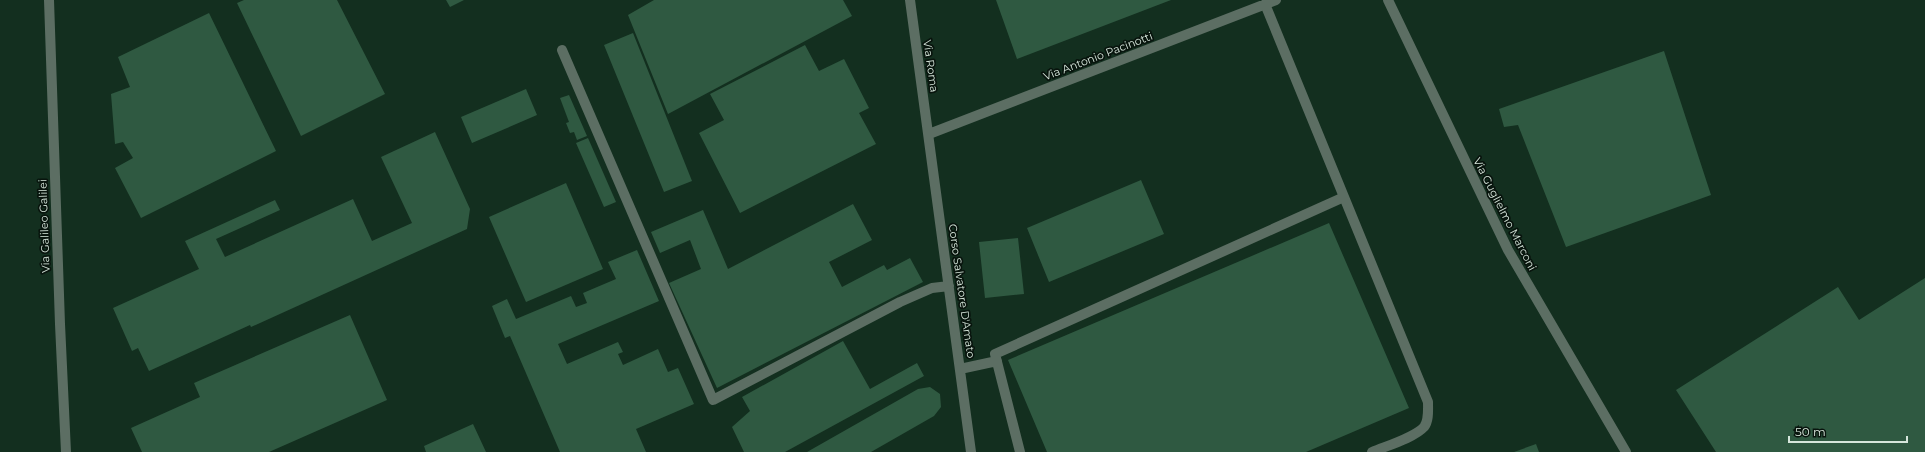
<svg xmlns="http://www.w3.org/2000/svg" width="1925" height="452" font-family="Montserrat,sans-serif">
  <rect width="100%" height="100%" fill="#132f1f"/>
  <path fill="#2f5941" d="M 244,0 L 337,0 L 385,94 L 301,136 L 237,3 Z
    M 446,0 L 464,0 L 450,7 Z
    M 654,0 L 843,0 L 852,16 L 668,114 L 628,15 Z
    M 996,0 L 1171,0 L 1017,59 Z
    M 209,13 L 276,151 L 141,218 L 115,168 L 133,158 L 123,142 L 115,144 L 111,94 L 130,87 L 118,57 Z
    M 633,33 L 692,181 L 664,192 L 604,45 Z
    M 805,45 L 819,71 L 844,59 L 869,108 L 859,113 L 876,144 L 740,213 L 699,133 L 724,120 L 710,94 Z
    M 1664,51 L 1711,195 L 1566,247 L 1518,125 L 1504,127 L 1499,109 Z
    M 526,89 L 537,115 L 472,143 L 461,117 Z
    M 569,95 L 587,136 L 577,140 L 574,132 L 570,133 L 566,123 L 569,122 L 560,98 Z
    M 435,132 L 470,209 L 467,229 L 251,327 L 250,325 L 149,371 L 138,348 L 132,351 L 113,308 L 199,269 L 185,241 L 275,200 L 280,210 L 216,239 L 225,257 L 353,199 L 372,241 L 412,223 L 381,157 Z
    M 588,138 L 616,202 L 604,207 L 576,143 Z
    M 1141,180 L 1164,234 L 1049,282 L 1027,228 Z
    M 566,183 L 603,269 L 526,302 L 489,217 Z
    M 853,204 L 872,240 L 829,262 L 842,287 L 884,265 L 887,270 L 910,258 L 923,282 L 717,388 L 669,283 L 701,269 L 690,240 L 660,253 L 651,232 L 703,210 L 728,269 Z
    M 1329,223 L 1409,408 L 1306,452 L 1047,452 L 1008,360 Z
    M 1018,238 L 1024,294 L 985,298 L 979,242 Z
    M 637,250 L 659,301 L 558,344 L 567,364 L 618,342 L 623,352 L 618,354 L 623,365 L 658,349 L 668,372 L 678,368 L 694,404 L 636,429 L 646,452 L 560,452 L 510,336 L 505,338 L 492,306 L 507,299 L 516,319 L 571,296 L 576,307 L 587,303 L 583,293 L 616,279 L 608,262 Z
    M 1925,278 L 1925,452 L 1716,452 L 1676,390 L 1838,287 L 1859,320 Z
    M 350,315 L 387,400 L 269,452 L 142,452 L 131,428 L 200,397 L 194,383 Z
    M 843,341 L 870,389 L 917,363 L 924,376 L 785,452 L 744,452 L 732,427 L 750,411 L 742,397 Z
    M 930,387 L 940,394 L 941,407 L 934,416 L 871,452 L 807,452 L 918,389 Z
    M 473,424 L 486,452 L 426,452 L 424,446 Z
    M 1536,444 L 1539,452 L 1514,452 Z"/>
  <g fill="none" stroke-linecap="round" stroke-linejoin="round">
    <path stroke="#5c6e63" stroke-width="10" d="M 49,0 L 60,324 L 66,452
      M 910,0 L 971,452
      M 1388,0 L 1508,250 L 1626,452
      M 1265,4 L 1428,402 C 1428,410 1429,421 1424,427 C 1414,438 1386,446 1372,452
      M 562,50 L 713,400 L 900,302 L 932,288 L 949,286
      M 929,134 L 1276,0
      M 960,369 L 997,361
      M 1020,452 L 995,354 L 1344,197"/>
  </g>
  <g text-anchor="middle" stroke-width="3.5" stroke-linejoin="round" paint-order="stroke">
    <g font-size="11" fill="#d6e6db" stroke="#08140d">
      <text transform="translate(1098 56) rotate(-21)" y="4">Via Antonio Pacinotti</text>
      <text transform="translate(931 66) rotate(82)" y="4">Via Roma</text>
      <text transform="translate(1505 214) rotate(63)" y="4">Via Guglielmo Marconi</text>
      <text transform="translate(44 226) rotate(-92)" y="4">Via Galileo Galilei</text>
      <text transform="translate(962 291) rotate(82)" y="4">Corso Salvatore D'Amato</text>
    </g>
  </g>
  <path d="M1789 436v6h118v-6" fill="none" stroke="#d6e6db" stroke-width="2"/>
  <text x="1795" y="436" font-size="12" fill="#d6e6db" stroke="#08140d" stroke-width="3" paint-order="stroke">50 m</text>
</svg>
